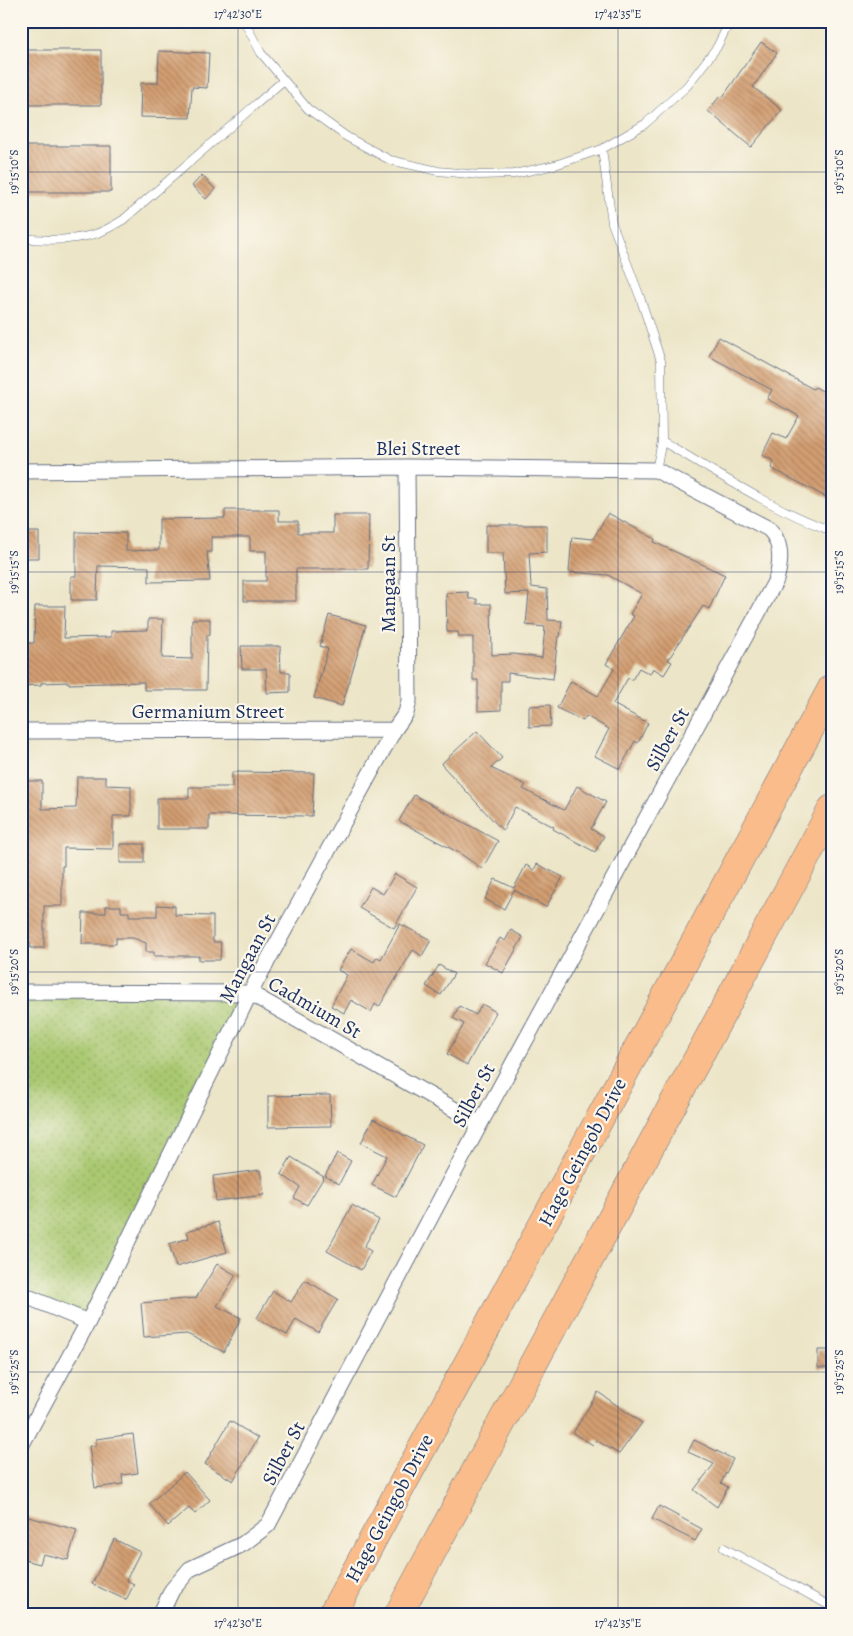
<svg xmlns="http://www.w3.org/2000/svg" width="853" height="1636" font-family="Alegreya,serif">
  <defs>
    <pattern id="grass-dots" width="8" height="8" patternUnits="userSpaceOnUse" patternTransform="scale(1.25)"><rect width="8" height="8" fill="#a9c870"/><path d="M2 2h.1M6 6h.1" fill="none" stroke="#89a35f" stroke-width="1.8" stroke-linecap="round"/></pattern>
    <pattern id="building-back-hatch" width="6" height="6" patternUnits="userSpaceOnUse" patternTransform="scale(1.25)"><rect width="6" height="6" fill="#d39e71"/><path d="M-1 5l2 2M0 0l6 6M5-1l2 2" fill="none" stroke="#aa8160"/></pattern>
  </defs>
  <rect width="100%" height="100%" fill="#fbf7ec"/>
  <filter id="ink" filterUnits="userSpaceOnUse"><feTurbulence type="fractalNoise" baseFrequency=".02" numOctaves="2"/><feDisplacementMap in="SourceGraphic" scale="10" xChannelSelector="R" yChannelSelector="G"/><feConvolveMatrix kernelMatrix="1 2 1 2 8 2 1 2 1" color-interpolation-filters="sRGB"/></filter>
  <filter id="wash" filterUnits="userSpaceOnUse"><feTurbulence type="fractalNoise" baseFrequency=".0096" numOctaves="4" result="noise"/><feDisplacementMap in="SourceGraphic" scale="20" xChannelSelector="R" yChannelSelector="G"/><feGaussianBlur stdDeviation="1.12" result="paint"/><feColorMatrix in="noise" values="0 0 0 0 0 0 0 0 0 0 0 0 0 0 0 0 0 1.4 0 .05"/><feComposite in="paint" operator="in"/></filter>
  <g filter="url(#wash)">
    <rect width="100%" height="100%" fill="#ece5c7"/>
    <path fill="url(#grass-dots)" stroke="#627c67" d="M 21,992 L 250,993 L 88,1322 L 21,1294 Z"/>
    <g id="blocks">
      <path fill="url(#building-back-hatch)" d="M 761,42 L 777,53 L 753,87 L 782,110 L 751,147 L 708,111 L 720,96 L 722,98 Z
        M 21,50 L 101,50 L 101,105 L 21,105 Z
        M 159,51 L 209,53 L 207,88 L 192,87 L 190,118 L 140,117 L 141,83 L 158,83 Z
        M 21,146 L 111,146 L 111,192 L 21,192 Z
        M 202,175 L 215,189 L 206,199 L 192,186 Z
        M 719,337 L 813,389 L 815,387 L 832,396 L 832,500 L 771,468 L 774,461 L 762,455 L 773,433 L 786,439 L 799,416 L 767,399 L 772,390 L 709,356 Z
        M 225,510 L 279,510 L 279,521 L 298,521 L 298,533 L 333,533 L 333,515 L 369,515 L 368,569 L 296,569 L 296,601 L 244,601 L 244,581 L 266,581 L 266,551 L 250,551 L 250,537 L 211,537 L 211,552 L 207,552 L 210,581 L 149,582 L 149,567 L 98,566 L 97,600 L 71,600 L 71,576 L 76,576 L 76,532 L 126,533 L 126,551 L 159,550 L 159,519 L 225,518 Z
        M 608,513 L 655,539 L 654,542 L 725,575 L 709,609 L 703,606 L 668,660 L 672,662 L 664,675 L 653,668 L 650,674 L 639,668 L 632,680 L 628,678 L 613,704 L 648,723 L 638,743 L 635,741 L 620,769 L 595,756 L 609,729 L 586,716 L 583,721 L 557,708 L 571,681 L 598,696 L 614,669 L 606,664 L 634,616 L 630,614 L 642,594 L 608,575 L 569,572 L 572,537 L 593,539 Z
        M 486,525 L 547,525 L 547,552 L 529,553 L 531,587 L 547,589 L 548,620 L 562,621 L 560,637 L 558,637 L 553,679 L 508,673 L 508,681 L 501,681 L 501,710 L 478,711 L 478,680 L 473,680 L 473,637 L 459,637 L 458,632 L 447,632 L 446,593 L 468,592 L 469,599 L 477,599 L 477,604 L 491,604 L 492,655 L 514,654 L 542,658 L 545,627 L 526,625 L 529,593 L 505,594 L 503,553 L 486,553 Z
        M 21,532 L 39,532 L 39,558 L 21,558 Z
        M 35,606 L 65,606 L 64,638 L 111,637 L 111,631 L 148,630 L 148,619 L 163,619 L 162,658 L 192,659 L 192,619 L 210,619 L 210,635 L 207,635 L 206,690 L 144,690 L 144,682 L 69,684 L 69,682 L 41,683 L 41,685 L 21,686 L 21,643 L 34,643 Z
        M 329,615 L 366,625 L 342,706 L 314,698 L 328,649 L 320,646 Z
        M 241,646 L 280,646 L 281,672 L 290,672 L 290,692 L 267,693 L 266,669 L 242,669 Z
        M 550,705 L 551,726 L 529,727 L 529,706 Z
        M 477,731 L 502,758 L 491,768 L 526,785 L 523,789 L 564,810 L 577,786 L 606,802 L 591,829 L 604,836 L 595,852 L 553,829 L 554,827 L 515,807 L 503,831 L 441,764 Z
        M 232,772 L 314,773 L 312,816 L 209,815 L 209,829 L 157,829 L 157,798 L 189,798 L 189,787 L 232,787 Z
        M 77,777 L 106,777 L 106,785 L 131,786 L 131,816 L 113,816 L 113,849 L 64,848 L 64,866 L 62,866 L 62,906 L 44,906 L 44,948 L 30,948 L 30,943 L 21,943 L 21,781 L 42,781 L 42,809 L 76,808 Z
        M 414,795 L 498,841 L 482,869 L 461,854 L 399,821 Z
        M 120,844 L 144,844 L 144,863 L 120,863 Z
        M 537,864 L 563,877 L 546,907 L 514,890 L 504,909 L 485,899 L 495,879 L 514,888 L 526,865 L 534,870 Z
        M 395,874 L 417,887 L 394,928 L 359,908 L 371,887 L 383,894 Z
        M 157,905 L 175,906 L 175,915 L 213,916 L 213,942 L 221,942 L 220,960 L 199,960 L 199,956 L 154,956 L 154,952 L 146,952 L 146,943 L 133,938 L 116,938 L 116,944 L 82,944 L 83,913 L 106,913 L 106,906 L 121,906 L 121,912 L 129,912 L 129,916 L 157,916 Z
        M 400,924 L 431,940 L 422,956 L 413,950 L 379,1007 L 375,1004 L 371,1012 L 351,1000 L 344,1013 L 331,1006 L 347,975 L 338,970 L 351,949 L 374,962 L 377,957 L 381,959 Z
        M 511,930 L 523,937 L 503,973 L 485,963 L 500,938 L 505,941 Z
        M 439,965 L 454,974 L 441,995 L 426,986 Z
        M 482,1004 L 496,1012 L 467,1065 L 447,1054 L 464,1024 L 453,1018 L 459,1006 L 476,1015 Z
        M 330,1095 L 331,1126 L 268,1127 L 268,1096 Z
        M 373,1119 L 423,1145 L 396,1197 L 372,1185 L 387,1156 L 361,1143 Z
        M 337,1153 L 351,1161 L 339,1184 L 325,1176 Z
        M 291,1157 L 324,1177 L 307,1205 L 294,1198 L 300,1187 L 281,1174 Z
        M 260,1170 L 264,1195 L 216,1201 L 213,1176 Z
        M 352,1205 L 379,1220 L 364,1247 L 371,1251 L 361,1270 L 327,1251 Z
        M 218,1222 L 227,1252 L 176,1267 L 169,1244 L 189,1238 L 187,1231 Z
        M 217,1264 L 236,1275 L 217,1306 L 241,1318 L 224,1352 L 187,1334 L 144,1337 L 141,1303 L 196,1298 Z
        M 305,1280 L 338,1299 L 318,1332 L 296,1319 L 287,1335 L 257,1318 L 273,1291 L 291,1302 Z
        M 818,1350 L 832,1350 L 832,1368 L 818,1368 Z
        M 598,1392 L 642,1423 L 619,1454 L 596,1440 L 593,1445 L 573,1433 Z
        M 230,1421 L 258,1438 L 233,1481 L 205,1464 Z
        M 133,1434 L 138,1473 L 122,1475 L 123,1484 L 95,1488 L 89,1446 L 96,1446 L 96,1439 Z
        M 694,1440 L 733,1459 L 721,1483 L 728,1487 L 717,1507 L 694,1490 L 714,1464 L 688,1452 Z
        M 185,1472 L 210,1500 L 195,1514 L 189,1508 L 168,1526 L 149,1504 Z
        M 659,1506 L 702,1529 L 695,1541 L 652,1519 Z
        M 25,1516 L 77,1530 L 68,1560 L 43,1554 L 40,1564 L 21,1559 L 21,1530 Z
        M 114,1539 L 140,1552 L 126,1580 L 134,1584 L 126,1600 L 92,1584 Z"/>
    </g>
  </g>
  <g filter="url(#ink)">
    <use href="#blocks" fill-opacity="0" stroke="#646f83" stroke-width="1"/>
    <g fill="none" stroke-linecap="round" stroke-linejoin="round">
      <defs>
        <path id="lane" d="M 244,21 L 261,53 L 308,109 L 347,137 L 390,160 L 438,171 L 479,175 L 514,174 L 555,165 L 602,149 L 645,124 L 687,86 L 717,47 L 730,21
          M 21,22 L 172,21
          M 602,149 L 612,223 L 640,297 L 661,361 L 662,441 L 656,470
          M 21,238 C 46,241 71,241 95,234 C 105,231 114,225 123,220 L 284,80
          M 662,441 C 717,473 772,509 832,531
          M 724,1548 L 832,1607"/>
        <path id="street" d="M 21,471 L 407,467 L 656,470 L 769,529 C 783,543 781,563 776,580 L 480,1124 L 268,1525 L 243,1544 L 190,1569 L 172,1590 L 160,1615
          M 21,731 L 394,730
          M 21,992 L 250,993 L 480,1124
          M 21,1294 L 88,1322
          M 21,1446 L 88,1322 L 250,993 L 394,730 L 406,713 L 409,701 L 407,467"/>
        <path id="highway" d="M 332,1615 L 832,688
          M 398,1615 L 832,809"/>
      </defs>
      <use href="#lane" stroke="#646f83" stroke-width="9"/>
      <use href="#street" stroke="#646f83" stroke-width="17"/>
      <use href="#highway" stroke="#646f83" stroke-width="29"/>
      <use href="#lane" stroke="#fff" stroke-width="8"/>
      <use href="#street" stroke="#fff" stroke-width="15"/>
      <use href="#highway" stroke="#f9bc8a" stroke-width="28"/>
    </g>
  </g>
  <path fill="none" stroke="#1b2f5e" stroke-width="1" stroke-opacity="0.45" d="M 238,21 L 238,1615M 618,21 L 618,1615M 21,172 L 832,172M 21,572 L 832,572M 21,972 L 832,972M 21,1372 L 832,1372"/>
  <g text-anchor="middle" stroke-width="4.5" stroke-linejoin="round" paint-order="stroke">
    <g font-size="20" fill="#1b2f5e" stroke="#fbf7ec">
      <text x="418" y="455">Blei Street</text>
      <text transform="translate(388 584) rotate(-90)" y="7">Mangaan St</text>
      <text x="208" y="718">Germanium Street</text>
      <text transform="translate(667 739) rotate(-61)" y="7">Silber St</text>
      <text transform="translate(247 958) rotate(-62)" y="7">Mangaan St</text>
      <text transform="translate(315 1007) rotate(30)" y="7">Cadmium St</text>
      <text transform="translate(473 1095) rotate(-62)" y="7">Silber St</text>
      <text transform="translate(582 1152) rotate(-62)" y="7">Hage Geingob Drive</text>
      <text transform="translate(283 1453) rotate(-62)" y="7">Silber St</text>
      <text transform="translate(389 1508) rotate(-62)" y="7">Hage Geingob Drive</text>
    </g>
  </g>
  <rect width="853" height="1636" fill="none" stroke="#fbf7ec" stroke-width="55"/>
  <rect x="28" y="28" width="798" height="1580" fill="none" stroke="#1b2f5e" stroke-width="2"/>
  <g font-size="12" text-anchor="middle" fill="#1b2f5e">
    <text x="238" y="18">17°42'30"E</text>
    <text x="618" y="18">17°42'35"E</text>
    <text transform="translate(14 172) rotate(-90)" y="4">19°15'10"S</text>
    <text transform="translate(839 172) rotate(-90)" y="4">19°15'10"S</text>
    <text transform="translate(14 572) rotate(-90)" y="4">19°15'15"S</text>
    <text transform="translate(839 572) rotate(-90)" y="4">19°15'15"S</text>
    <text transform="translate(14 972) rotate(-90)" y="4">19°15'20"S</text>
    <text transform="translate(839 972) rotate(-90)" y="4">19°15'20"S</text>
    <text transform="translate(14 1372) rotate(-90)" y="4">19°15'25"S</text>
    <text transform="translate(839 1372) rotate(-90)" y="4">19°15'25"S</text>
    <text x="238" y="1627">17°42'30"E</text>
    <text x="618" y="1627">17°42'35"E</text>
  </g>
</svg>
